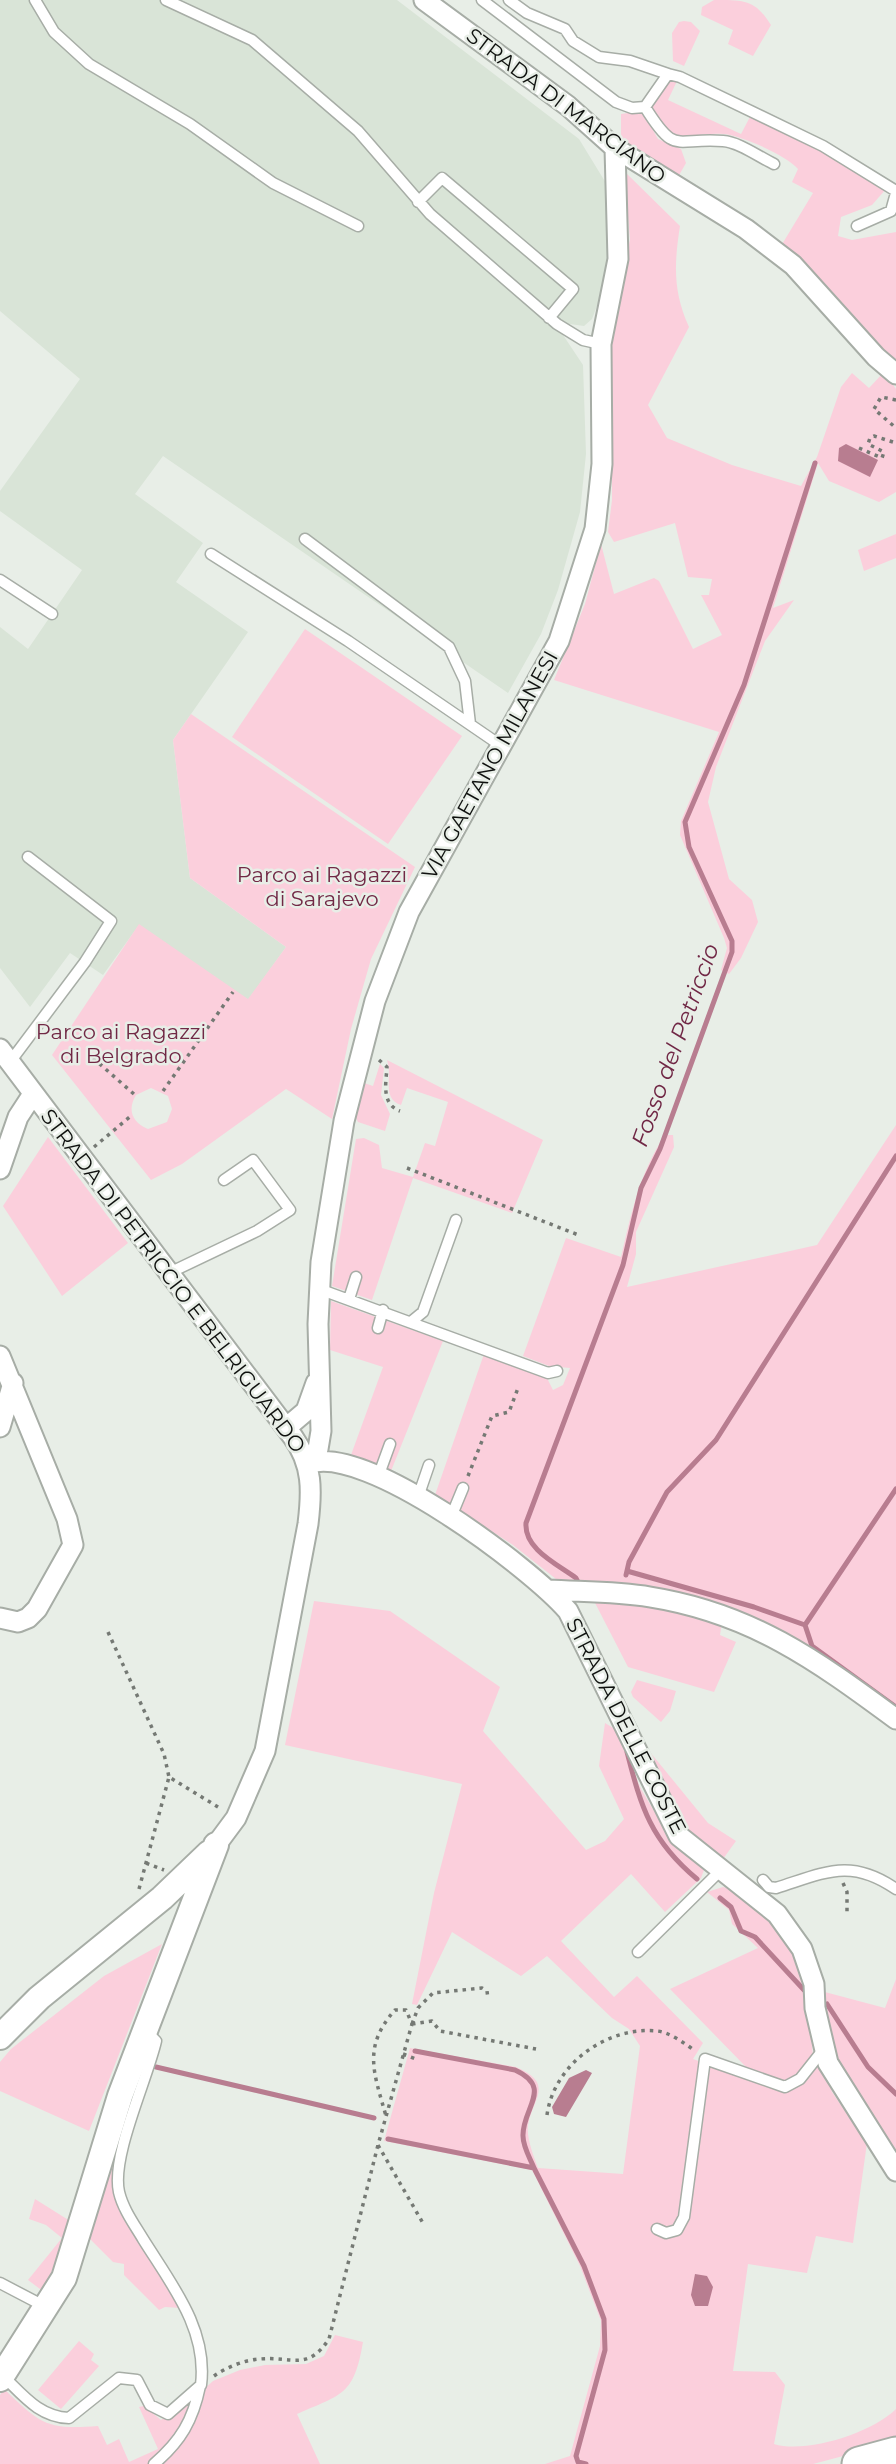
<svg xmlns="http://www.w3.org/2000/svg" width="896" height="2464" font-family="Montserrat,sans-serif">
  <rect width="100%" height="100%" fill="#e8eee7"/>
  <path fill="#d9e4d7" d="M 0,0 L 397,0 L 579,139 L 609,188 L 610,243 L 606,282 L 592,319 L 584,326 L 570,324 L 563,335 L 583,365 L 586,454 L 580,512 L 558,590 L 541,634 L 508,693 L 163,456 L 135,494 L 203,543 L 176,582 L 248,632 L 173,740 L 190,878 L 286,947 L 248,1000 L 139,925 L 103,975 L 70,953 L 30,1007 L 0,968 L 0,627 L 28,649 L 82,570 L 0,511 L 0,491 L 80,379 L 0,311 Z"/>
  <path fill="#fbcfdc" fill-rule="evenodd" d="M 714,0 C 746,0 755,0 771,25 L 753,56 L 728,44 L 733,30 L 701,15 L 702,7 Z
    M 684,21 L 691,22 L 700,31 L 684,66 L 673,61 L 672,33 L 679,22 Z
    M 669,81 L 677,81 L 668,100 L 741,134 L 751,115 L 816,145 L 886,189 L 872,205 L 841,217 L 838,236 L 852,240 L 896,232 L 896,374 L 781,246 L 813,193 L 792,182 L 798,169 C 786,155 742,136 724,134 C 682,131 677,154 652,106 Z
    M 642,111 L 658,139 L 681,149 L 686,163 L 678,177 L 621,141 L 621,114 Z
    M 624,171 L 680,226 C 674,264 673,292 689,327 L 648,405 L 667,438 L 732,465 L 801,486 L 817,457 L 841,387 L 852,373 L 869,388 L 884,372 L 896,389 L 896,492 L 879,502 L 829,481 L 818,463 L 773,608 L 794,600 L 765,641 L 716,767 L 708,802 L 729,879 L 752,900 L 758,922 L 741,958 L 729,974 L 721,970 L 727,948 L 724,938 L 680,835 L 681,821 L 719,732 L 554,680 L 585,604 L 601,544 L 614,594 L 654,578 L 659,581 L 693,649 L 722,635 L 701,595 L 709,595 L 712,579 L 688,577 L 675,523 L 614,542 L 608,532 L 612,500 L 611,339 L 630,239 Z
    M 896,534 L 896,558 L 864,571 L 858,550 Z
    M 305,629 L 462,736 L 388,844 L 232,737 Z
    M 191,714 L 415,867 L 371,959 L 351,1029 L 332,1119 L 286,1089 L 182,1164 L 151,1180 L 52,1055 L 139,924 L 248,999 L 286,947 L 190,878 L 173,740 ZM 151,1088 L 168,1096 L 172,1109 L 167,1122 L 148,1129 C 132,1122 127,1110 136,1095 Z
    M 387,1060 L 543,1140 L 512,1213 L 413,1178 L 372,1300 L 332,1286 L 356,1139 L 364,1138 L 379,1145 L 382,1168 L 413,1177 L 425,1143 L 435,1146 L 448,1102 L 407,1088 L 401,1105 C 381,1098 393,1077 387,1060 Z
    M 380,1064 L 384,1068 L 381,1095 L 390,1114 L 385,1131 L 358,1122 L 356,1118 L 364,1083 L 373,1086 Z
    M 896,1125 L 896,1710 L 780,1630 L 730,1610 L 629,1583 L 568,1583 L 556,1579 L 513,1545 L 435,1495 L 484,1354 L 547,1378 L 553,1390 L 563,1385 L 570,1368 L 549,1366 L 523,1356 L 566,1238 L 621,1257 C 631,1214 640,1172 665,1135 L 673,1135 L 674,1147 L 636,1232 L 636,1254 L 627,1287 L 817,1245 Z
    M 48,1137 L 128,1243 L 62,1296 L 3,1206 Z
    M 331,1301 L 443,1341 L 391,1471 L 351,1455 L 383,1367 L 330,1350 Z
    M 593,1599 L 650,1603 L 722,1622 L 720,1635 L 736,1642 L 714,1692 L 628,1667 Z
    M 314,1601 L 390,1611 L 500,1687 L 483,1731 L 586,1850 L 605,1841 L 624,1819 L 599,1766 L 605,1723 L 615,1729 L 641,1789 L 670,1838 L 704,1870 L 701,1878 L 665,1912 L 631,1874 L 561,1941 L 614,1997 L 637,1976 L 703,2043 L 693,2059 L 783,2092 L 804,2084 L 822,2060 L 832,2092 L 867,2143 L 853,2243 L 816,2236 L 807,2273 L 748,2264 L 733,2371 L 775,2372 L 785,2385 L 774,2444 C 806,2454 872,2433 896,2409 L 896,2442 L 813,2464 L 545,2464 L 570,2456 L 600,2346 L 601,2321 L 580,2266 L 532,2170 L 384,2141 L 410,2048 L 516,2067 C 555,2084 533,2097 528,2125 C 526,2137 534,2157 538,2168 L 623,2174 L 640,2046 L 629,2029 L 612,2018 L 547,1956 L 521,1976 L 452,1932 L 417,2005 L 412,2004 L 434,1893 L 462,1784 L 285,1745 Z
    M 637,1680 L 676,1691 L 670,1711 L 661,1722 L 633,1697 L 631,1692 Z
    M 650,1752 L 708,1823 L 736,1841 L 723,1859 L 682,1824 Z
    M 723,1887 C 734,1890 742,1897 751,1904 C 804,1943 807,1995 813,2056 L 799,2074 L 784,2082 L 747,2068 L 670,1989 L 758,1948 L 732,1924 L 729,1910 L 707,1892 Z
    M 162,1944 L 89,2131 L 0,2091 L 0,2062 L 11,2049 L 104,1976 Z
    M 896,1979 L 896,2150 L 835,2060 L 821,1991 L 885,2008 Z
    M 149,2048 L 113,2171 L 114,2193 L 122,2214 L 181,2308 L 165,2307 L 159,2310 L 124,2275 L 124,2264 L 113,2262 L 87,2236 L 96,2202 Z
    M 35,2199 L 70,2221 L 44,2292 L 28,2280 L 62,2238 L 46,2225 L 29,2219 Z
    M 335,2335 L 363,2342 C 354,2395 343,2394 297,2414 L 320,2464 L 0,2464 L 0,2395 L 4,2389 C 41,2424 46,2430 98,2426 L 107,2445 L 119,2439 L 129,2462 L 158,2449 L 139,2407 L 144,2406 L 161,2420 L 190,2402 L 213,2381 L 240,2370 L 265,2365 L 306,2364 L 324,2356 Z
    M 79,2341 L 94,2354 L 91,2360 L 99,2366 L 61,2409 L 38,2390 Z"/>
  <path fill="#b87d90" d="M 846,444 L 878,460 L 870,477 L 838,461 L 839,448 Z
    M 586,2070 L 592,2073 L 566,2117 L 554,2114 L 552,2107 L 569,2078 Z
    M 695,2274 L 707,2276 L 713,2287 L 708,2306 L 695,2306 L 691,2295 Z"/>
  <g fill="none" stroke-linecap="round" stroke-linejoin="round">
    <path stroke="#b87d90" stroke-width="5" d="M 627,1571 L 754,1607 L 805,1625 L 896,1489
      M 626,1575 L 629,1562 L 667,1492 L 716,1440 L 896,1156
      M 579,1584 L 576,1578 C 557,1564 524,1549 526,1523 L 623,1265 L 641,1188 L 660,1149 L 732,952 L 732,941 L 689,847 L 685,822 L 744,685 L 815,463
      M 805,1625 L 812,1646 L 896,1707
      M 627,1752 C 641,1807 651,1841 697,1879
      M 720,1898 L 731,1907 L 741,1931 L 755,1937 L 804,1990
      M 827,2004 L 868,2067 L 896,2094
      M 415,2051 L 515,2070 C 554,2088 522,2108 523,2136 C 523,2147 530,2158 534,2168
      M 156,2067 L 374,2118
      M 388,2139 L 534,2168 L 584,2266 L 604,2319 L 605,2350 L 576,2456 L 578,2462 L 586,2464"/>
    <defs>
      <path id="service" d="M 35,0 L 54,32 L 89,64 L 190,124 L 273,183 L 358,226
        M 166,0 L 252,40 L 358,131 L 430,214 L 557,324 L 583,340 L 601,344
        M 482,0 L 616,102 L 632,108 L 645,107 L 668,74 L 680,77 L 823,146 L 896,191
        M 509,0 L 527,13 L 565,29 L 573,41 L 599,57 L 630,61 L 668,74
        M 645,107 C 676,157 675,137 723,141 C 739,142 759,157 774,164
        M 418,202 L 442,178 L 573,289 L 549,318
        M 857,226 L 891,211 L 896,193
        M 305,539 L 449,647 L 465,681 L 470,724
        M 211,554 L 348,641 L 500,745
        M 0,580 L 52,614
        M 10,1062 L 85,962 L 111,921 L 28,857
        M 169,1273 L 257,1231 L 290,1210 L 253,1160 L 224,1180
        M 319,1289 L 548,1373 L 557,1371
        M 349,1299 L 356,1277
        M 412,1321 L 423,1312 L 456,1220
        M 378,1328 L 383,1310
        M 378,1477 L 390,1444
        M 418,1497 L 429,1465
        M 451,1517 L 463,1488
        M 763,1880 L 769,1887 L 776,1888 C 824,1873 850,1857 896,1889
        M 638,1952 L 721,1870
        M 657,2229 L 666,2233 L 677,2230 L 684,2217 L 705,2059 L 785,2087 L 800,2079 L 823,2050
        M 0,2283 L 44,2306
        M 2,2375 C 23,2395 39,2417 69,2418 L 119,2378 L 137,2380 L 150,2405 L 168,2414 L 201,2385 C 208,2329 171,2284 143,2239 C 134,2224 123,2209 119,2192 C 111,2156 147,2080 156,2041 L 146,2031
        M 154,2464 C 181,2441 193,2420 200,2386"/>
      <path id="minor" d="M 424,0 L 568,106 L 615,148 L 746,229 L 793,265 L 876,357 L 896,374
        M 0,1049 L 293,1437 C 313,1465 312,1491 308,1524 L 265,1751 L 236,1818 L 216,1845
        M 0,1169 L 18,1117 L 33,1094
        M 0,1356 L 67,1519 L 73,1545 L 37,1609 L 28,1618 L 18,1622 L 0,1618
        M 0,1427 L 13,1383
        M 286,1428 L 306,1411 L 316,1383
        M 308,1464 L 318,1449 L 321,1431 L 318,1324 L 321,1262 L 344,1121 L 375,1001 L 409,912 L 559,641 L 595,529 L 602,464 L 601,344 L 618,259 L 615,148
        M 308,1464 C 364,1442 531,1568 568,1611 L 679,1836 L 777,1914 L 802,1949 L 814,1984 L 815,2008 L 828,2063 L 896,2171
        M 548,1590 C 582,1592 616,1591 650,1597 C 751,1613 816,1660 896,1719"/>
      <path id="tertiary" d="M 0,2037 L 39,1998 L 162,1898 L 209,1853
        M 0,2379 L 64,2278 L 120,2096 L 216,1845"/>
      <path id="trunk" d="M 859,2464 L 896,2454"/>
    </defs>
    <use href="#service" stroke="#a7ada6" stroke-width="13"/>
    <use href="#minor" stroke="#a7ada6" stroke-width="23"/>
    <use href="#tertiary" stroke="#a7ada6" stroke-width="28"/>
    <use href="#trunk" stroke="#a7ada6" stroke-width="37"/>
    <path stroke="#757974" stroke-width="3.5" stroke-dasharray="3.5 5" stroke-linecap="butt" d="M 896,400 L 881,397 L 874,409 L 896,428
      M 859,448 L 882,458 L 884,452 L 868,444 L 870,438 L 874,436 L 896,443
      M 93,1058 L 135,1095
      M 379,1060 L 387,1067 C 386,1083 381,1104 400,1111
      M 163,1091 L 233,992
      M 94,1147 L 132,1115
      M 407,1168 L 581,1236
      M 468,1476 L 492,1416 L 509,1412 L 518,1388
      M 108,1632 L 164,1754 L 169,1777
      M 146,1863 L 164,1870
      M 843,1883 L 847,1892 L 847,1915
      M 139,1889 L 169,1777 L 218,1807
      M 412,2024 L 432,2021 L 440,2031 L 536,2049
      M 412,2024 L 418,2008 L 433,1993 L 482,1988 L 487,1991 L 488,1999
      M 403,2054 L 416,2059
      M 547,2115 C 554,2064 607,2026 657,2031 C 669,2032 686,2044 695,2051
      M 378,2145 L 424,2225
      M 214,2376 C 227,2367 244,2360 260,2359 C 292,2356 307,2372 329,2339 L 378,2145 L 412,2024 L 406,2010 L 395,2010 C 362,2047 374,2073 386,2116"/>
    <use href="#service" stroke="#fff" stroke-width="10"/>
    <use href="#minor" stroke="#fff" stroke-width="19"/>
    <use href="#tertiary" stroke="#fff" stroke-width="24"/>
    <use href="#trunk" stroke="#fff" stroke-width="33"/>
  </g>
  <g text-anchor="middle" stroke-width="5" stroke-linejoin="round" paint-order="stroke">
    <g font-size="21" fill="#0f110f" stroke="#e8eee7">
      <text transform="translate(566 106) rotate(37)" y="7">STRADA DI MARCIANO</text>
      <text transform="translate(490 765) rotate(-61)" y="7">VIA GAETANO MILANESI</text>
      <text transform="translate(173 1281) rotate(53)" y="7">STRADA DI PETRICCIO E BELRIGUARDO</text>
      <text transform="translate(626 1726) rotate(63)" y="7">STRADA DELLE COSTE</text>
    </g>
    <g font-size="21" fill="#712845" stroke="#e8eee7">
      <text x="322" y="882">Parco ai Ragazzi<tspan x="322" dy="24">di Sarajevo</tspan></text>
      <text x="121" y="1039">Parco ai Ragazzi<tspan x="121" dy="24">di Belgrado</tspan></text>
    </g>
    <g font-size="23" font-style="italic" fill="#702745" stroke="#e8eee7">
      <text transform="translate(675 1045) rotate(-70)" y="8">Fosso del Petriccio</text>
    </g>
  </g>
</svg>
